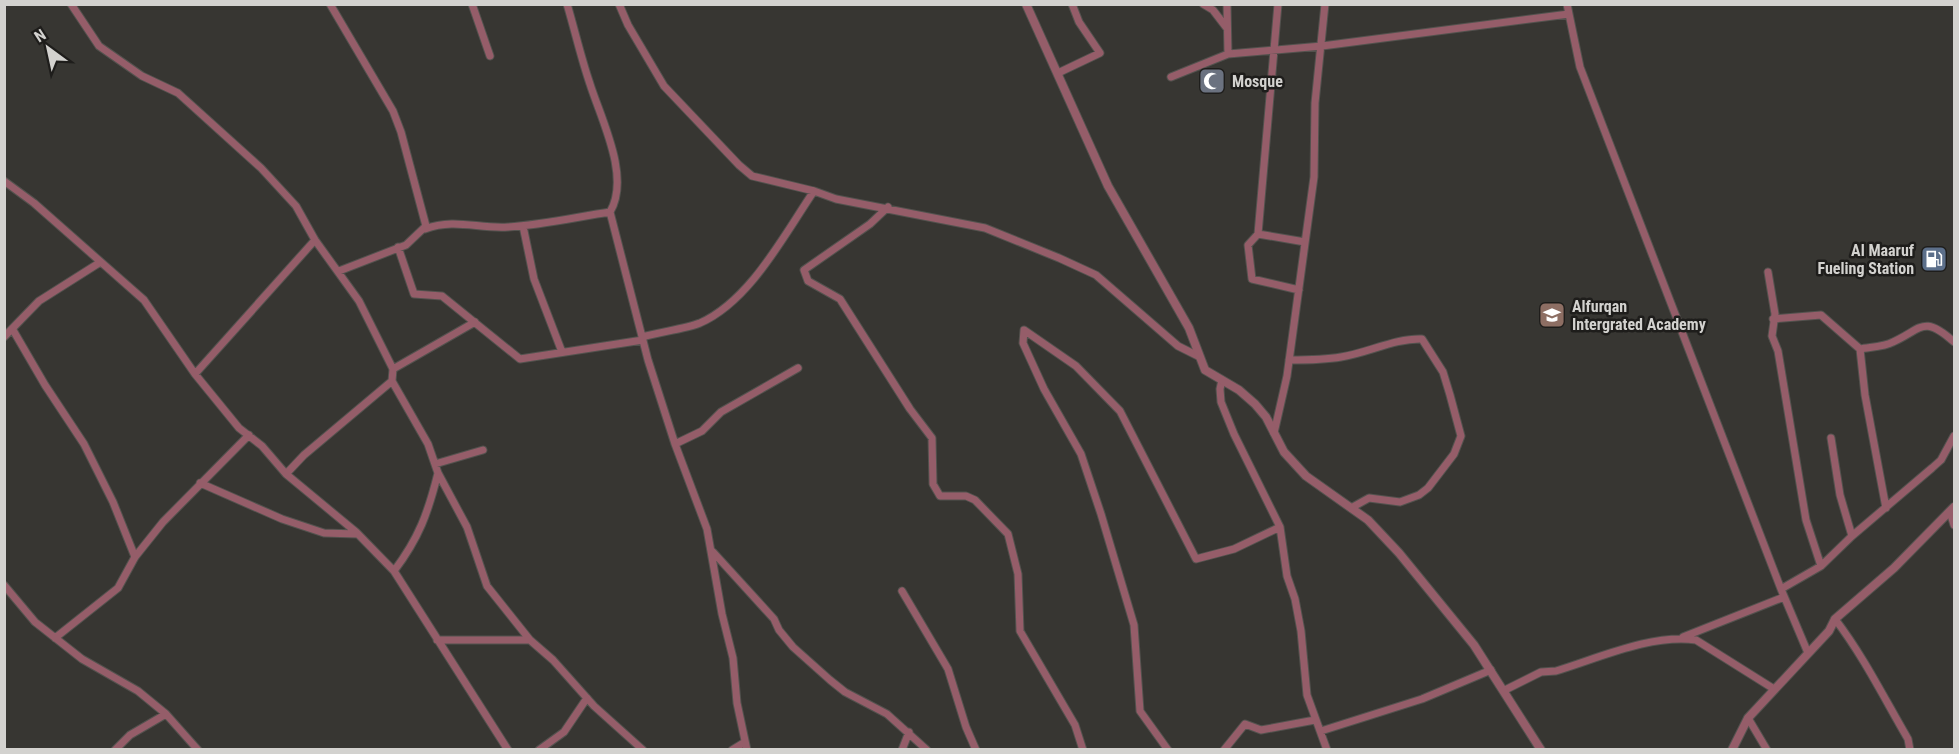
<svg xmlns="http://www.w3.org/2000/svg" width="1959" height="754" font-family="'Roboto Condensed',sans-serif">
  <rect width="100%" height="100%" fill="#373632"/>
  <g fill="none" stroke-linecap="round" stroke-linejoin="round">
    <defs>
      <path id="minor" d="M 71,4 L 99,46 L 142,76 L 178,93 L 261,168 L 296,206 L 315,240 L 359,301 L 393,369 L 392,381 L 428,444 L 438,473 L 467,527 L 487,586 L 530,640 L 553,660 L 594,706 L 643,750
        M 330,4 L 393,111 L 401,132 L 426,226 L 406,245 L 339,271
        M 472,4 L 490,56
        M 567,4 C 575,31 581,58 590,84 C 601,119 631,177 610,212 L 648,360 L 675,444 L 707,529 L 722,614 L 733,658 L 737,703 L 747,750
        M 619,4 L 628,25 L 664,86 L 739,165 L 752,176 L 814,191 L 836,199 L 985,228 L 1059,258 L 1096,275 L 1178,346 L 1198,356
        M 1203,4 L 1213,10 L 1226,27
        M 1227,4 L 1228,54
        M 1278,4 L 1258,234 L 1248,245 L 1252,279 L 1299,290
        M 1567,4 L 1569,14
        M 1058,73 L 1100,53 L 1079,22 L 1072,4
        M 1171,77 L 1228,54 L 1322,46 L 1569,14 L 1580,67 L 1781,589 L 1808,653
        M 4,181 L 34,203 L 144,300 L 195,374 L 239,428 L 262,446 L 286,474 L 356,532 L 394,571 L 508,750
        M 888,207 L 870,224 L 804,270 L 808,281 L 840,299 L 910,409 L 932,438 L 933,484 L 940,496 L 966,496 L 975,500 L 1008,534 L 1018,574 L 1020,631 L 1075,725 L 1083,750
        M 523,226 L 534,279 L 562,352
        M 425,229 C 455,218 478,229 508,227 C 542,225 577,217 610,212
        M 1258,234 L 1305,242
        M 398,247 L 414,294 L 442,296 L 520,359 L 643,340
        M 1768,272 L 1775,314 L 1772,336 L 1778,351 L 1806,520 L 1821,566
        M 1773,319 L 1821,315 L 1860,349 C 1870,347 1884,347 1893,342 C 1922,329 1923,314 1954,342
        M 13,330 L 45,385 L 84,444 L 113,502 L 135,557
        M 4,337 L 39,301 L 99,263
        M 642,337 C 659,332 685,329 700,323 C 750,301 784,235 814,191
        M 1860,349 L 1865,395 L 1886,508
        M 1289,360 C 1306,360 1324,360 1341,357 C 1368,353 1395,338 1422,339 L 1443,372 L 1450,395 L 1461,436 L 1454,454 L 1428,488 L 1419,495 L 1400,502 L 1369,498 L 1351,508
        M 393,369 L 475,322
        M 195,374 L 315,240
        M 1222,380 L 1220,389 L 1221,402 L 1234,434 L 1280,527 L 1287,576 L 1295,599 L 1301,631 L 1307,695 L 1327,750
        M 1274,433 L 1287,376 L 1314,177 L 1315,103 L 1325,4
        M 1831,438 L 1840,495 L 1852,536
        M 675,444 L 702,431 L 721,412 L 798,368
        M 435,464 L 483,450
        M 286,474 L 304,455 L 392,381
        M 200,483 L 282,519 L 324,533 L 357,534
        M 1950,512 L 1954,525
        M 713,552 L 774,619 L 779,630 L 793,647 L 830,680 L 845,692 L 887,714 L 927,750
        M 394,571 C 419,538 428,513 438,473
        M 4,585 L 35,622 L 82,659 L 138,691 L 166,714 L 198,750
        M 1781,589 L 1821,566 L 1852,536 L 1932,468 L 1941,460 L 1954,436
        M 902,591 L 948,669 L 966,727 L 976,750
        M 1835,619 C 1864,657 1884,698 1908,739 L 1910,750
        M 1683,637 L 1784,597
        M 55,638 L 118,588 L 135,557 L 163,522 L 249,435
        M 437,640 L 530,640
        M 1505,690 L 1541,672 L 1556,671 C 1599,658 1650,634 1696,640 L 1774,689
        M 1748,718 L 1767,750
        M 1321,731 L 1422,699 L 1491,670
        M 115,750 L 130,735 L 166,714
        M 539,750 L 564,732 L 587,698
        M 732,750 L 745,742
        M 902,750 L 909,732
        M 1168,750 L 1140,711 L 1134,625 L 1101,514 L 1081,454 L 1044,389 L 1023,343 L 1024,330 L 1076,366 L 1120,411 L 1196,559 L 1234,549 L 1280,527
        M 1224,750 L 1245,724 L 1261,730 L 1315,720"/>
      <path id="tertiary" d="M 1026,4 L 1108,186 L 1189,328 L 1205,370 L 1239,390 L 1255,404 L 1266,417 L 1284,452 L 1306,476 L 1368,520 L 1399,553 L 1474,645 L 1541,750
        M 1732,750 L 1748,718 L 1829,631 L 1835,619 L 1894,568 L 1954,507"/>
    </defs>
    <use href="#minor" stroke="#53524e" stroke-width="9"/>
    <use href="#tertiary" stroke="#53524e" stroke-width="10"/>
    <use href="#minor" stroke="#955d69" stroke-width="7"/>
    <use href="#tertiary" stroke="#955d69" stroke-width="8"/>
  </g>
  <defs>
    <symbol id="mosque-square" viewBox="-11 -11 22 22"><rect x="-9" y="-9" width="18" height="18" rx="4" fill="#6b7280" stroke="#1e1d1b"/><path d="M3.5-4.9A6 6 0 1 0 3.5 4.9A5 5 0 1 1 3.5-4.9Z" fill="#fff"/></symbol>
    <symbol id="fuel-square" viewBox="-11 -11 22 22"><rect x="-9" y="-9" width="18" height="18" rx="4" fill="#5c6f8a" stroke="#1e1d1b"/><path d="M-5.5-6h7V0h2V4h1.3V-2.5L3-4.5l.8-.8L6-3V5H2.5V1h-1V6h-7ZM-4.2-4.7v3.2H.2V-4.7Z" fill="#fff"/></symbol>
    <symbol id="school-square" viewBox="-11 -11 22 22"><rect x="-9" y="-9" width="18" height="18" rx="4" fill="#8d6e63" stroke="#1e1d1b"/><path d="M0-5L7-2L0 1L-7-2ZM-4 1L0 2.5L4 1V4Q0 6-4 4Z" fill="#fff"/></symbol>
  </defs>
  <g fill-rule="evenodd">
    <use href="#mosque-square" x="1197" y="66" width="30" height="30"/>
    <use href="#fuel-square" x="1919" y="244" width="30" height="30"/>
    <use href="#school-square" x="1537" y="300" width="30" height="30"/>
  </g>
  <g text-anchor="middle" stroke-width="5" stroke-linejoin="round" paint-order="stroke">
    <g font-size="16" font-weight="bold" fill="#d3d2cf" stroke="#1e1d1b" text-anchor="start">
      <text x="1232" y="87">Mosque</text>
      <text x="1914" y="256" text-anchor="end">Al Maaruf<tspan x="1914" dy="18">Fueling Station</tspan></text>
      <text x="1572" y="312">Alfurqan<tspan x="1572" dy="18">Intergrated Academy</tspan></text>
    </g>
  </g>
  <rect width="1959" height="754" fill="none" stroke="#d3d2cf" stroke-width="12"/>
  <g transform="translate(48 48) rotate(327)" stroke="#1e1d1b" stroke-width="4.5" paint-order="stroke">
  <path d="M0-4.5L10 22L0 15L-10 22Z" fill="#d3d2cf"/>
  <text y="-9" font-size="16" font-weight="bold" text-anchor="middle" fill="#d3d2cf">N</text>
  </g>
</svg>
